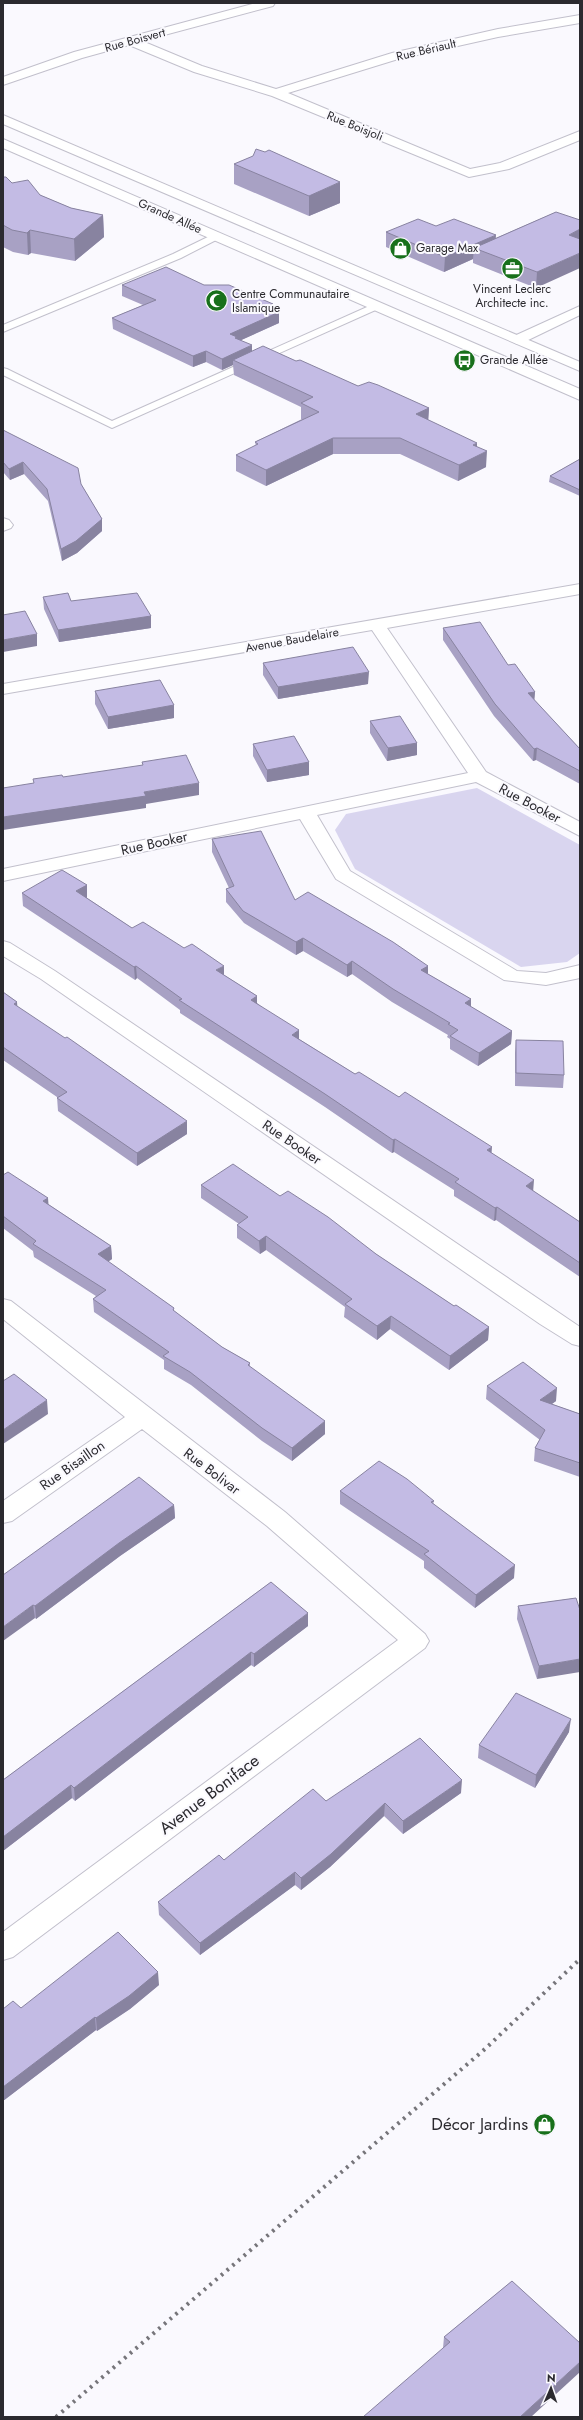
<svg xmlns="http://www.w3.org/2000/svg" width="583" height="2420" font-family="Jost,sans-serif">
  <rect width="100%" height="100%" fill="#faf9fe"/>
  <path fill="#d9d5ef" d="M 477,788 L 580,845 L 580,953 L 567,962 L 521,967 L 355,869 L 335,830 L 346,814 Z"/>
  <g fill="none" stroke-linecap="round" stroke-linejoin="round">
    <defs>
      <path id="service" d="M 216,233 L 220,234 L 220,238 L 181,258 L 3,332 L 3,325 L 173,254 Z
        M 376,303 L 381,306 L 380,308 L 112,428 L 3,375 L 3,368 L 7,369 L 112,421 Z"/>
      <path id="minor" d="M 256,3 L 275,3 L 273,6 L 142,41 L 202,66 L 276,89 L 392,53 L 498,29 L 580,15 L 580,23 L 498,37 L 395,60 L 288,93 L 470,169 L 500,163 L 580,131 L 580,140 L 509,169 L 469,177 L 272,96 L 194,72 L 129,45 L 82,58 L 3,85 L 3,77 L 74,52 Z
        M 580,306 L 580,315 L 522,343 L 517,344 L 510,340 L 512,337 Z
        M 3,518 L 9,520 L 13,525 L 11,528 L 3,531 Z
        M 580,584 L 580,594 L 387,628 L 486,772 L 580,822 L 580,836 L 476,782 L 317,815 L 350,871 L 517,971 L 546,973 L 580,965 L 580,978 L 546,985 L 504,980 L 336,879 L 300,819 L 3,881 L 3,869 L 468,773 L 372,630 L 3,694 L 3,684 Z
        M 3,941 L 10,943 L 55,971 L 580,1327 L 580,1346 L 572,1344 L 540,1324 L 41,979 L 3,956 Z
        M 3,1299 L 11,1301 L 285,1512 L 425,1634 L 429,1641 L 425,1648 L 13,1957 L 3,1960 L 3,1932 L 398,1640 L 267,1526 L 142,1429 L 12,1521 L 3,1523 L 3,1501 L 125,1417 L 3,1319 Z"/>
      <path id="secondary" d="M 3,115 L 580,362 L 580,371 L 3,124 Z
        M 3,139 L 580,389 L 580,400 L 3,148 Z"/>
    </defs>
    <use href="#service" stroke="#c2c0cc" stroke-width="2"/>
    <use href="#minor" stroke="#c2c0cc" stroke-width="2"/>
    <use href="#secondary" stroke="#c2c0cc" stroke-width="2"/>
    <use href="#service" fill="#fff" fill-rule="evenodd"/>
    <use href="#minor" fill="#fff" fill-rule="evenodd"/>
    <use href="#secondary" fill="#fff" fill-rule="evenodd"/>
    <path stroke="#76757a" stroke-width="4" stroke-dasharray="2.5 5" stroke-linecap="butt" d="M 56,2417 L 485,2049 L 580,1959"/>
  </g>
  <path fill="#a8a1c4" d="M 265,152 L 340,203 L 309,216 L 234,184 L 234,164 Z
    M 3,177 L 12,183 L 40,195 L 71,208 L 103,215 L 104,237 L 75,261 L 31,253 L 28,255 L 13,252 L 3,247 Z
    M 556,212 L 536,288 L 473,263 L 473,259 L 444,272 L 386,247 L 386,232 L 436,226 L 496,238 Z
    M 122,285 L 204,285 L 273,304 L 273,309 L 279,312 L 279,323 L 241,340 L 252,351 L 296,361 L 358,386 L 429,408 L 428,420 L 477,447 L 486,467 L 458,481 L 400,454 L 333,454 L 266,486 L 236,471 L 236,455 L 256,446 L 255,442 L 302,419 L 301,419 L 301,407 L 234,375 L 233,365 L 222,370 L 206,362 L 193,367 L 113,329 L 112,318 L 143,305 L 122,296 Z
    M 3,430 L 81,484 L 102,519 L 102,531 L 77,553 L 62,561 L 48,501 L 24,474 L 10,480 L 3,472 Z
    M 580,459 L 580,496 L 549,482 L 550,476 Z
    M 43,597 L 71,601 L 151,616 L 151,628 L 59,642 L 44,609 Z
    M 443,628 L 508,665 L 535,692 L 534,700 L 580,749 L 580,784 L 536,760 L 533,761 L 494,716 L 443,640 Z
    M 263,663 L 368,684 L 278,699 L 263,675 Z
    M 95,691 L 174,705 L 174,718 L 108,729 L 95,704 Z
    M 370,721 L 417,743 L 417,755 L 387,761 L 370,733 Z
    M 253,744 L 309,762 L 309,775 L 267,782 L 253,756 Z
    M 212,839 L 295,900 L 428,966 L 428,974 L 471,999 L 471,1007 L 512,1031 L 511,1044 L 478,1066 L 450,1049 L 450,1039 L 447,1037 L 448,1035 L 392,1002 L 352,974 L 347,977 L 303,951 L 296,955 L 244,923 L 226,902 L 226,889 L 229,888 L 212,852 Z
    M 87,885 L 87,898 L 132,928 L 224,975 L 257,996 L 257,1003 L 299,1039 L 355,1074 L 399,1097 L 491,1153 L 533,1191 L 580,1222 L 580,1277 L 496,1220 L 494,1221 L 454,1196 L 454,1190 L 394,1152 L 392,1153 L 325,1107 L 180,1013 L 180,1010 L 137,978 L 135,980 L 23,906 L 22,893 Z
    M 3,992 L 17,1002 L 17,1006 L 187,1134 L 137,1166 L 58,1111 L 57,1097 L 3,1060 Z
    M 516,1040 L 564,1075 L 563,1088 L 515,1086 L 515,1053 Z
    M 580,1043 L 580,1055 L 579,1054 Z
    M 3,1175 L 48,1198 L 48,1204 L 111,1246 L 112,1259 L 108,1262 L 174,1308 L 174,1311 L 222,1347 L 250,1363 L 250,1367 L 325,1434 L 292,1461 L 262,1441 L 191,1385 L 164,1369 L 164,1360 L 94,1312 L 93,1299 L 96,1296 L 34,1257 L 33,1251 L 3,1228 Z
    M 201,1185 L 280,1196 L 376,1254 L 454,1306 L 489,1327 L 488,1340 L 449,1370 L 390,1329 L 377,1340 L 344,1317 L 345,1307 L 266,1250 L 260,1254 L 237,1238 L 237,1225 L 239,1224 L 201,1198 Z
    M 487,1386 L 556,1401 L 552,1404 L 580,1414 L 580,1477 L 534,1461 L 535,1448 L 540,1440 L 486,1399 Z
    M 340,1491 L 434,1501 L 433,1504 L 514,1578 L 475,1608 L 424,1568 L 424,1561 L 340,1504 Z
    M 174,1505 L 175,1518 L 120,1556 L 36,1619 L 3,1575 Z
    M 271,1582 L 308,1626 L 254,1667 L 251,1665 L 75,1801 L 72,1798 L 3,1851 L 3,1780 Z
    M 576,1598 L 537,1679 L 517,1619 L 518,1606 Z
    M 569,1732 L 535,1788 L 478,1758 L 479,1745 Z
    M 461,1793 L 403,1834 L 384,1816 L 330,1867 L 301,1890 L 295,1885 L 200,1955 L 159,1915 L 158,1902 L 224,1860 L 326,1801 Z
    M 159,1985 L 130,2009 L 97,2031 L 96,2030 L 3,2101 L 3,2009 L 21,2008 Z
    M 512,2281 L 531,2417 L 443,2348 L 444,2337 Z"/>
  <path fill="#8883a0" d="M 340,182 L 340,203 L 309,216 L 309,196 Z
    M 103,215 L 104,237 L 75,261 L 74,239 Z
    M 580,229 L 580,243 L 569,235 Z
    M 30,230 L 31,253 L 28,255 L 27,233 Z
    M 496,235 L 495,250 L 474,248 L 473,259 L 444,272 L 445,257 Z
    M 580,253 L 580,268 L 536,288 L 537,272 Z
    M 273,304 L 273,315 L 266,306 Z
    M 279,312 L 279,323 L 237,342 L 230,334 Z
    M 252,345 L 252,357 L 233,360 L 233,365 L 222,370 L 222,359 Z
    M 206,351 L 206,362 L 193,367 L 193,356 Z
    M 429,408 L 428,424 L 416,414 Z
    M 333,438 L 333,454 L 266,486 L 266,470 Z
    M 477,443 L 477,456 L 487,451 L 486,467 L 458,481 L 459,465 L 473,445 Z
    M 23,462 L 24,474 L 10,480 L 9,469 Z
    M 102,519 L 102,531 L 77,553 L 62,561 L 61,549 Z
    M 151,616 L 151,628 L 59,642 L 58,630 Z
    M 37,634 L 37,646 L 3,652 L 3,640 Z
    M 369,672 L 368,684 L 278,699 L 278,687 Z
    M 535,692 L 534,704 L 528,693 Z
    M 174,705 L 174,718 L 108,729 L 108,717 Z
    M 417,743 L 417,755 L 387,761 L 388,748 Z
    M 537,748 L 536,760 L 533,761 L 534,749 Z
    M 309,762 L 309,775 L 267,782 L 267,770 Z
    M 199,783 L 199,795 L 146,804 L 146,808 L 3,830 L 3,817 L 144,792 Z
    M 87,885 L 87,898 L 77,904 L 76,891 Z
    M 303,938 L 303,951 L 296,955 L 296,942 Z
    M 352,961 L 352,974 L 347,977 L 347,965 Z
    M 136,966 L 137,978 L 135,980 L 134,967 Z
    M 224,966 L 224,978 L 216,970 Z
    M 428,966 L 428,979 L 421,970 Z
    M 257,996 L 257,1009 L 251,1000 Z
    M 471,999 L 471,1012 L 465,1003 Z
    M 17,1002 L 18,1015 L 14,1004 Z
    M 299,1030 L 299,1043 L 292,1035 Z
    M 512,1031 L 511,1044 L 478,1066 L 479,1053 Z
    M 187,1121 L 187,1134 L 137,1166 L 137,1153 Z
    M 395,1139 L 394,1152 L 392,1153 L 393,1140 Z
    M 492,1147 L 491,1160 L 487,1150 Z
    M 534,1180 L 533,1193 L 526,1186 Z
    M 48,1198 L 49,1211 L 43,1201 Z
    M 497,1207 L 496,1220 L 494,1221 L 495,1208 Z
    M 266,1236 L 266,1250 L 260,1254 L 259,1241 Z
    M 111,1246 L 112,1259 L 99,1267 L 98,1254 Z
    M 391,1316 L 390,1329 L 377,1340 L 377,1326 Z
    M 489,1327 L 488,1340 L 449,1370 L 450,1356 Z
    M 557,1388 L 556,1401 L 539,1413 L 540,1400 Z
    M 47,1400 L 48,1414 L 3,1444 L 3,1430 Z
    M 325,1421 L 325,1434 L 292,1461 L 292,1448 Z
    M 174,1505 L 175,1518 L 120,1556 L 36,1619 L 35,1606 L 119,1543 Z
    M 515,1565 L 514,1578 L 475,1608 L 476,1595 Z
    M 33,1605 L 35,1618 L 3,1641 L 3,1627 Z
    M 308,1613 L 308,1626 L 254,1667 L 254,1654 Z
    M 251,1652 L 251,1665 L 75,1801 L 74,1788 Z
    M 580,1659 L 580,1672 L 537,1679 L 539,1666 Z
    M 571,1719 L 569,1732 L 535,1788 L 536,1775 Z
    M 462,1780 L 461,1793 L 403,1834 L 403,1821 Z
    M 71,1785 L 72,1798 L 3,1851 L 3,1837 Z
    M 385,1803 L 384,1816 L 330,1867 L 301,1890 L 301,1878 Z
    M 295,1872 L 295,1885 L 200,1955 L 200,1943 Z
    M 158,1972 L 159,1985 L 130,2009 L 97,2031 L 96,2018 Z
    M 95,2017 L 96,2030 L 3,2101 L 3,2087 Z
    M 580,2362 L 580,2372 L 531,2417 L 520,2417 Z"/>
  <path fill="#c3bbe4" stroke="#8883a0" d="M 256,149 L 265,152 L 269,150 L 340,182 L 309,196 L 234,164 L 253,156 Z
    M 3,177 L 6,177 L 12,183 L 28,180 L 40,195 L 71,208 L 103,215 L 74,239 L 30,230 L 27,233 L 12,230 L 3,225 Z
    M 556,212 L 580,220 L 580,229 L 569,235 L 580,239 L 580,253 L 537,272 L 474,248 Z
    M 418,219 L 436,226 L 454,219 L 496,235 L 445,257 L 386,232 Z
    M 166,267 L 204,285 L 229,285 L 273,304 L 266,306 L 279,312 L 230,334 L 237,337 L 235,338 L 252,345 L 222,359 L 206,351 L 193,356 L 112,318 L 156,300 L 122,285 Z
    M 263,346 L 296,361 L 300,360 L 358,386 L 369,382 L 378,385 L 429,408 L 416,414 L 477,443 L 473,445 L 487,451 L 459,465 L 400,438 L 333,438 L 266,470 L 236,455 L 258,444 L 255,442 L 319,412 L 301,403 L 313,397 L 233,360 Z
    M 3,430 L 78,468 L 81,484 L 102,519 L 76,541 L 61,549 L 47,489 L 23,462 L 9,469 L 3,462 Z
    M 580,459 L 580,490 L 550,476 Z
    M 68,593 L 71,601 L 137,593 L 151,616 L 58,630 L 43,597 Z
    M 25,611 L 37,634 L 3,640 L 3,615 Z
    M 480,622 L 508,665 L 515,664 L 535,692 L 528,693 L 580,749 L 580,771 L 537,748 L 534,749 L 495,704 L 443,628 Z
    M 353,647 L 369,672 L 278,687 L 263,663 Z
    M 160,680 L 174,705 L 108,717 L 95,691 Z
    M 400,716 L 417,743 L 388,748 L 370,721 Z
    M 294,736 L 309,762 L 267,770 L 253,744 Z
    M 186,755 L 199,783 L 144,792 L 146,796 L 3,817 L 3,788 L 34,783 L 33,779 L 62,775 L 63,777 L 143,765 L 142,762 Z
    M 261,831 L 295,900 L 308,892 L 393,942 L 428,966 L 421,970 L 471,999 L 465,1003 L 512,1031 L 479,1053 L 450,1036 L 458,1030 L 448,1024 L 450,1023 L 393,989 L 352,961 L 347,965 L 303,938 L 296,942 L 243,911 L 226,889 L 234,886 L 212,839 Z
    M 62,870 L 87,885 L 76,891 L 132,928 L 143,922 L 184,948 L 192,944 L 224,966 L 216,970 L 257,996 L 251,1000 L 299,1030 L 292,1035 L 355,1074 L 359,1072 L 399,1097 L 405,1092 L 492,1147 L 487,1150 L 534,1180 L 526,1186 L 580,1222 L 580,1263 L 497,1207 L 495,1208 L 455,1182 L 459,1179 L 395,1139 L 393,1140 L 325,1094 L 179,1000 L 182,999 L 136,966 L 134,967 L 22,893 Z
    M 3,992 L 17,1002 L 14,1004 L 65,1038 L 67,1037 L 187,1121 L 137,1153 L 57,1098 L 67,1092 L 3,1047 Z
    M 516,1040 L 563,1041 L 564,1075 L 516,1073 Z
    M 233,1164 L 280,1196 L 288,1191 L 328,1217 L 376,1254 L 454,1306 L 456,1305 L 489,1327 L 450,1356 L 391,1316 L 377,1326 L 345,1304 L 352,1299 L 266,1236 L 259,1241 L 237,1225 L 248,1217 L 201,1185 Z
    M 8,1172 L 48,1198 L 43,1201 L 111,1246 L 98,1254 L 174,1308 L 173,1310 L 222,1347 L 250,1363 L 248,1365 L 325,1421 L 292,1448 L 262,1428 L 190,1372 L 163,1356 L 169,1352 L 93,1299 L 106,1290 L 33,1244 L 36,1241 L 3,1216 L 3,1175 Z
    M 523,1362 L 557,1388 L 540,1400 L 580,1414 L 580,1463 L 535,1448 L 545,1430 L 487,1386 Z
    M 14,1374 L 47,1400 L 3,1430 L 3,1381 Z
    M 379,1461 L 407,1479 L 434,1501 L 431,1502 L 515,1565 L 476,1595 L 424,1554 L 429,1551 L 340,1491 Z
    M 139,1477 L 174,1505 L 119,1543 L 35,1606 L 33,1605 L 3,1627 L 3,1575 Z
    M 271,1582 L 308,1613 L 254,1654 L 251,1652 L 74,1788 L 71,1785 L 3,1837 L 3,1780 Z
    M 576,1598 L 580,1610 L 580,1659 L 539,1666 L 518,1606 Z
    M 516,1693 L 571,1719 L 536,1775 L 479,1745 Z
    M 420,1738 L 462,1780 L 403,1821 L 385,1803 L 331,1854 L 301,1878 L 295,1872 L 200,1943 L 158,1902 L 219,1855 L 224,1860 L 313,1789 L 326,1801 Z
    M 118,1932 L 158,1972 L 129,1996 L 96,2018 L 95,2017 L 3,2087 L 3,2009 L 13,2001 L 21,2008 Z
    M 512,2281 L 580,2343 L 580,2362 L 520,2417 L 363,2417 L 450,2342 L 444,2337 Z"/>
  <defs>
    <symbol id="shop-disc" viewBox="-11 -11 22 22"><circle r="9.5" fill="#18701b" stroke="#faf9fe"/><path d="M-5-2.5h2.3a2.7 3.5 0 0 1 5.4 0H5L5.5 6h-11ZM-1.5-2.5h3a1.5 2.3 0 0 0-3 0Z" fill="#fff"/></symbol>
    <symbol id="office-disc" viewBox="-11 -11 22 22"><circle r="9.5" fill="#18701b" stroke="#faf9fe"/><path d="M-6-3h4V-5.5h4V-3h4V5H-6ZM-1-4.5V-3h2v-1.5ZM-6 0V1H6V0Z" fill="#fff"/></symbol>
    <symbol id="mosque-disc" viewBox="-11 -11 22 22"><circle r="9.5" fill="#18701b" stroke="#faf9fe"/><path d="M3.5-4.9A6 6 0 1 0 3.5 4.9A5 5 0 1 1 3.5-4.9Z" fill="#fff"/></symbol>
    <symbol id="bus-disc" viewBox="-11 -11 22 22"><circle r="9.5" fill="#18701b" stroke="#faf9fe"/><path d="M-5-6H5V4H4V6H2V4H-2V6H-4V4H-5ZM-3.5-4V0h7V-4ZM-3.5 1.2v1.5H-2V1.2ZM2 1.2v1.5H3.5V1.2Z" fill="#fff"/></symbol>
  </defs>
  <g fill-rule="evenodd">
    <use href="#shop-disc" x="388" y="236" width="25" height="25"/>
    <use href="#office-disc" x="500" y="256" width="25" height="25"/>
    <use href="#mosque-disc" x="204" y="288" width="25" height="25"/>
    <use href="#bus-disc" x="452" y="348" width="25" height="25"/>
    <use href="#shop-disc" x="532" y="2112" width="25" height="25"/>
  </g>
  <g text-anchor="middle" stroke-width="4" stroke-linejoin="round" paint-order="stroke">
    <g font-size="12" fill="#2b2a2f" stroke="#faf9fe">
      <text transform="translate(135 40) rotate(-15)" y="4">Rue Boisvert</text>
      <text transform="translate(426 50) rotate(-13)" y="4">Rue Bériault</text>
      <text transform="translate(355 126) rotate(22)" y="4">Rue Boisjoli</text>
      <text transform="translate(170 216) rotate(24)" y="4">Grande Allée</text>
      <text transform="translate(292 640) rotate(-10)" y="4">Avenue Baudelaire</text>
    </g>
    <g font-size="12" fill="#2b2a2f" stroke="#faf9fe" text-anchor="start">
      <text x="416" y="252">Garage Max</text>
      <text x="512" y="293" text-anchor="middle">Vincent Leclerc<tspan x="512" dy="14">Architecte inc.</tspan></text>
      <text x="232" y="298">Centre Communautaire<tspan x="232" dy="14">Islamique</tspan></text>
      <text x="480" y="364">Grande Allée</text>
    </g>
    <g font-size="14" fill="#2b2a2f" stroke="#faf9fe">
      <text transform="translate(530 803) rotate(28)" y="5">Rue Booker</text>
      <text transform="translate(154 843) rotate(-12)" y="5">Rue Booker</text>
      <text transform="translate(292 1142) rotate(34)" y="5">Rue Booker</text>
      <text transform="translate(72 1465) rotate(-35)" y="5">Rue Bisaillon</text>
      <text transform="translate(212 1471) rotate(37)" y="5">Rue Bolivar</text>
    </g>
    <g font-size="17" fill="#2b2a2f" stroke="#faf9fe">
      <text transform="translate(209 1794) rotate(-37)" y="6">Avenue Boniface</text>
    </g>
    <g font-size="17" fill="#2b2a2f" stroke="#faf9fe" text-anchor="end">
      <text x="528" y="2130">Décor Jardins</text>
    </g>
  </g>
  <rect width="583" height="2420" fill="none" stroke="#2b2a2f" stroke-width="8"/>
  <g transform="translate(551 2388) rotate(2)" stroke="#faf9fe" stroke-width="3" paint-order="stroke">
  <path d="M0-3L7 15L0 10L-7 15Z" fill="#2b2a2f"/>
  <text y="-6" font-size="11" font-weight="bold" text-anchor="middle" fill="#2b2a2f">N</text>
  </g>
</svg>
